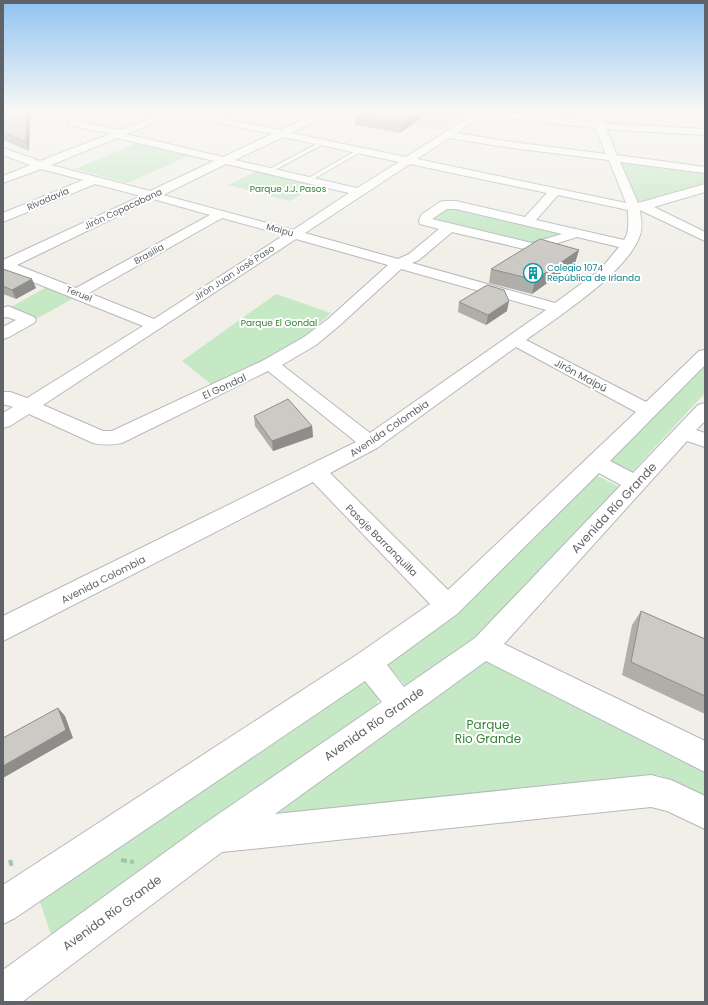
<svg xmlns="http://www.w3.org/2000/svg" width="708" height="1005" font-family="Poppins,sans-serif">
  <rect width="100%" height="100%" fill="#f1efe8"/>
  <path fill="#e1ded6" d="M 380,111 L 466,111 L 469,112 L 441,130 L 396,121 Z"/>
  <path fill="#c5e8c5" d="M 140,142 L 191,155 L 127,183 L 75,169 Z
    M 622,161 L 705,172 L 705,188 L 639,203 L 637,201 L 619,162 Z
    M 257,171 L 316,185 L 290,201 L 228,185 Z
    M 452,207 L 564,234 L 533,245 L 437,221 L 435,218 L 448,208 Z
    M 47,287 L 74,298 L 34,320 L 9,308 Z
    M 276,294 L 331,313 L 306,335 L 295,344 L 212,385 L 182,361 Z
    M 705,363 L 705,393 L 630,474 L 605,461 Z
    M 596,475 L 621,488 L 508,606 L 471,640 L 408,689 L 384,661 Z
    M 482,658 L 705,764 L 705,798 L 659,775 L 284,818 L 278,808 Z
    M 358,680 L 371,687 L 379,698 L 376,707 L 53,940 L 39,899 Z"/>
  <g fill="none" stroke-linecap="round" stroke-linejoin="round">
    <defs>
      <path id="service" d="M 211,111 L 216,111 L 203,117 L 199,116 Z
        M 322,141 L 327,142 L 271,172 L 266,171 Z
        M 359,149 L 364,150 L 310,181 L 305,180 Z"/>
      <path id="minor" d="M 169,111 L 186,111 L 280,130 L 323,111 L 333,111 L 332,113 L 291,133 L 406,157 L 478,111 L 489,111 L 456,133 L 512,142 L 606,154 L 595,126 L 594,119 L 599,116 L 604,119 L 605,126 L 617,155 L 705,167 L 705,173 L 620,162 L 638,203 L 705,184 L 705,192 L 654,207 L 705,232 L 705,241 L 640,210 C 641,218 643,227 640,235 C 628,272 559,316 526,340 L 646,402 L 699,351 L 705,350 L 705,365 L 610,461 L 633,473 L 698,405 L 705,403 L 705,421 L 696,430 L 705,433 L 705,447 L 687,441 L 504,644 L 705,741 L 705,772 L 486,661 L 275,814 L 651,775 L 671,780 L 705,796 L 705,829 L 667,811 L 651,807 L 222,852 L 22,1002 L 3,1002 L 3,970 L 204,824 L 382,702 L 365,681 L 15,918 L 3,924 L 3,885 L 358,654 L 430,604 L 313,482 L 3,641 L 3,616 L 356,442 L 268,371 L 122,443 C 112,445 103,445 93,443 L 29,414 L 10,426 L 3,428 L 3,413 L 13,407 L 3,404 L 3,392 L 10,392 L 27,398 L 143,326 L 3,270 L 3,260 L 141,196 L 95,184 L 3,222 L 3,213 L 83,180 L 41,169 L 3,183 L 3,176 L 30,165 L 3,155 L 3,148 L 40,161 L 110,134 L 69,125 L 67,123 L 69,121 L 72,120 L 120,130 ZM 176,114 L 272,134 L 223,157 L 126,134 ZM 283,137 L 399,162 L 357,188 L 235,160 ZM 117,138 L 214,161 L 150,191 L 51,165 ZM 449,138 L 512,148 L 609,160 L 626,203 L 417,159 ZM 226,164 L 349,193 L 293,230 L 163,195 ZM 410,164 L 547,193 L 525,217 L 456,201 L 444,201 L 440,202 L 421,215 L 419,221 L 420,224 L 439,229 L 409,254 L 398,259 L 305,233 ZM 558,195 L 628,210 C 628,221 630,231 624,240 L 536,220 ZM 153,199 L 210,215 L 76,288 L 17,265 ZM 447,209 L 456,209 L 562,234 L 532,243 L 432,219 ZM 222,218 L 284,235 L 154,319 L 89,293 ZM 452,232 L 533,251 L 577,237 L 619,247 L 600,270 L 555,303 L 412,263 L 419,260 ZM 296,239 L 388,265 L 328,319 L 304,337 L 264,360 L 112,431 L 103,431 L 43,405 ZM 401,269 L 546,310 L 370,433 L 282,365 L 316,345 L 340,325 ZM 516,347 L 636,412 L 448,590 L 330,473 L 377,448 ZM 599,473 L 621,485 L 475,638 L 404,687 L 387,665 L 457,614 Z
        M 8,306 L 34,317 L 36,320 L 34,323 L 9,337 L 3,339 L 3,327 L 16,320 L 7,317 L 3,318 L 3,308 Z"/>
      <path id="tertiary" d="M 475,111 L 499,111 L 600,123 L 705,129 L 705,135 L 600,129 L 480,114 Z"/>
    </defs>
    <use href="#service" stroke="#b5b8bc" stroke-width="2"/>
    <use href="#minor" stroke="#b5b8bc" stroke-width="2"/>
    <use href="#tertiary" stroke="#b5b8bc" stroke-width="2"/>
    <path stroke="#9cc7a9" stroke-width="4" stroke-dasharray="6 3" stroke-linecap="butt" d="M 10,860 L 12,867
      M 121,860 L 134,862"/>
    <use href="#service" fill="#fff" fill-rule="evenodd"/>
    <use href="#minor" fill="#fff" fill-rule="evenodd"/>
    <use href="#tertiary" fill="#fff" fill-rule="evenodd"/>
  </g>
  <path fill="#afaea9" d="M 3,111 L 29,111 L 30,113 L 29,151 L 3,140 Z
    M 366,111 L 440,111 L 424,116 L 400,133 L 355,125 L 355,116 Z
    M 579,250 L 575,263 L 532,294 L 489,283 L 491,269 Z
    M 3,269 L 36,288 L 16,299 L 3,294 Z
    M 459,302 L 507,311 L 486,325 L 458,312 Z
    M 254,416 L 312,426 L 313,437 L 273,451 L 255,426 Z
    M 641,611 L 705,639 L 705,714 L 622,675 L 632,625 Z"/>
  <path fill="#8f8d8a" d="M 27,111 L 29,111 L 30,113 L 29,151 L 26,142 Z
    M 420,111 L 440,111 L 424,116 L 400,133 L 401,123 Z
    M 579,250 L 575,263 L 532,294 L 535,280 Z
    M 32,279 L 36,288 L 16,299 L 12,290 Z
    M 509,301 L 507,311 L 486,325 L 488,315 Z
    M 312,426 L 313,437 L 273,451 L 272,441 Z
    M 58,708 L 65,716 L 73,738 L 3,778 L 3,766 Z"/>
  <path fill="#cccac5" stroke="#8f8d8a" d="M 3,111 L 27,111 L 26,142 L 3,132 Z
    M 366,111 L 420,111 L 401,123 L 355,116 Z
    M 540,239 L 579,250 L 535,280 L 491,269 Z
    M 3,269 L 32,279 L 12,290 L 3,286 Z
    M 487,285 L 504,290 L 509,301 L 488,315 L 459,302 Z
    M 288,399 L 312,426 L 272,441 L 254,416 Z
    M 641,611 L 705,639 L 705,696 L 631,662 Z
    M 58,708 L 66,730 L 3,766 L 3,738 Z"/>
  <linearGradient id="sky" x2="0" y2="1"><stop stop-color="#8fc3f1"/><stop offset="0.44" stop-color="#f9f8f5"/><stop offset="1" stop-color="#f9f8f5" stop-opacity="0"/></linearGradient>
  <rect width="708" height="251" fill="url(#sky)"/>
  <defs>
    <symbol id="building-ring" viewBox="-11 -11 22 22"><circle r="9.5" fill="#fff" stroke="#0f9aa8" stroke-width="1.5"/><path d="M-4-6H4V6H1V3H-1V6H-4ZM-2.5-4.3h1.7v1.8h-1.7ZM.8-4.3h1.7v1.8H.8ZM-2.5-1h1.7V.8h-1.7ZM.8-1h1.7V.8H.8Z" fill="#0f9aa8"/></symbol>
  </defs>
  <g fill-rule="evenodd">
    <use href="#building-ring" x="522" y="262" width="22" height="22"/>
  </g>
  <g text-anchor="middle" stroke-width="4" stroke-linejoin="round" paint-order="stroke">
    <g font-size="9" fill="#348238" stroke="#fff">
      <text x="288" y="192">Parque J.J. Pasos</text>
      <text x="279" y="326">Parque El Gondal</text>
    </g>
    <g font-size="9" fill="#5f6368" stroke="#fff">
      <text transform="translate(48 199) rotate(-23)" y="3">Rivadavia</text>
      <text transform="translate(123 209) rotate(-25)" y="3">Jirón Copacabana</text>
      <text transform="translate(280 230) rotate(15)" y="3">Maipu</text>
      <text transform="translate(149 254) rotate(-29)" y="3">Brasilia</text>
      <text transform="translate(234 273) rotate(-33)" y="3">Jirón Juan José Paso</text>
      <text transform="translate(79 294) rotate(22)" y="3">Teruel</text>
    </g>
    <g font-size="9" fill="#0d838f" stroke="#fff" text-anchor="start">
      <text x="547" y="271">Colegio 1074<tspan x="547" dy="10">República de Irlanda</tspan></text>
    </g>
    <g font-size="10" fill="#5f6368" stroke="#fff">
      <text transform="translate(581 375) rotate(28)" y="4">Jirón Maipú</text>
      <text transform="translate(224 386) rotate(-25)" y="4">El Gondal</text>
      <text transform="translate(389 428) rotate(-34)" y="4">Avenida Colombia</text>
      <text transform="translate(382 540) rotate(45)" y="4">Pasaje Barranquilla</text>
      <text transform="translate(103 579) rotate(-27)" y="4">Avenida Colombia</text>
    </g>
    <g font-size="12" fill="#5f6368" stroke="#fff">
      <text transform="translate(614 508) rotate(-47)" y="4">Avenida Río Grande</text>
      <text transform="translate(374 724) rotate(-35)" y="4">Avenida Río Grande</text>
      <text transform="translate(112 913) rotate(-36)" y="4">Avenida Río Grande</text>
    </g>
    <g font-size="12" fill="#348238" stroke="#fff">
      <text x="488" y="729">Parque<tspan x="488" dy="14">Rio Grande</tspan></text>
    </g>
  </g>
  <rect width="708" height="1005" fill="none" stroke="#5f6368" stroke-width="8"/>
</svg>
